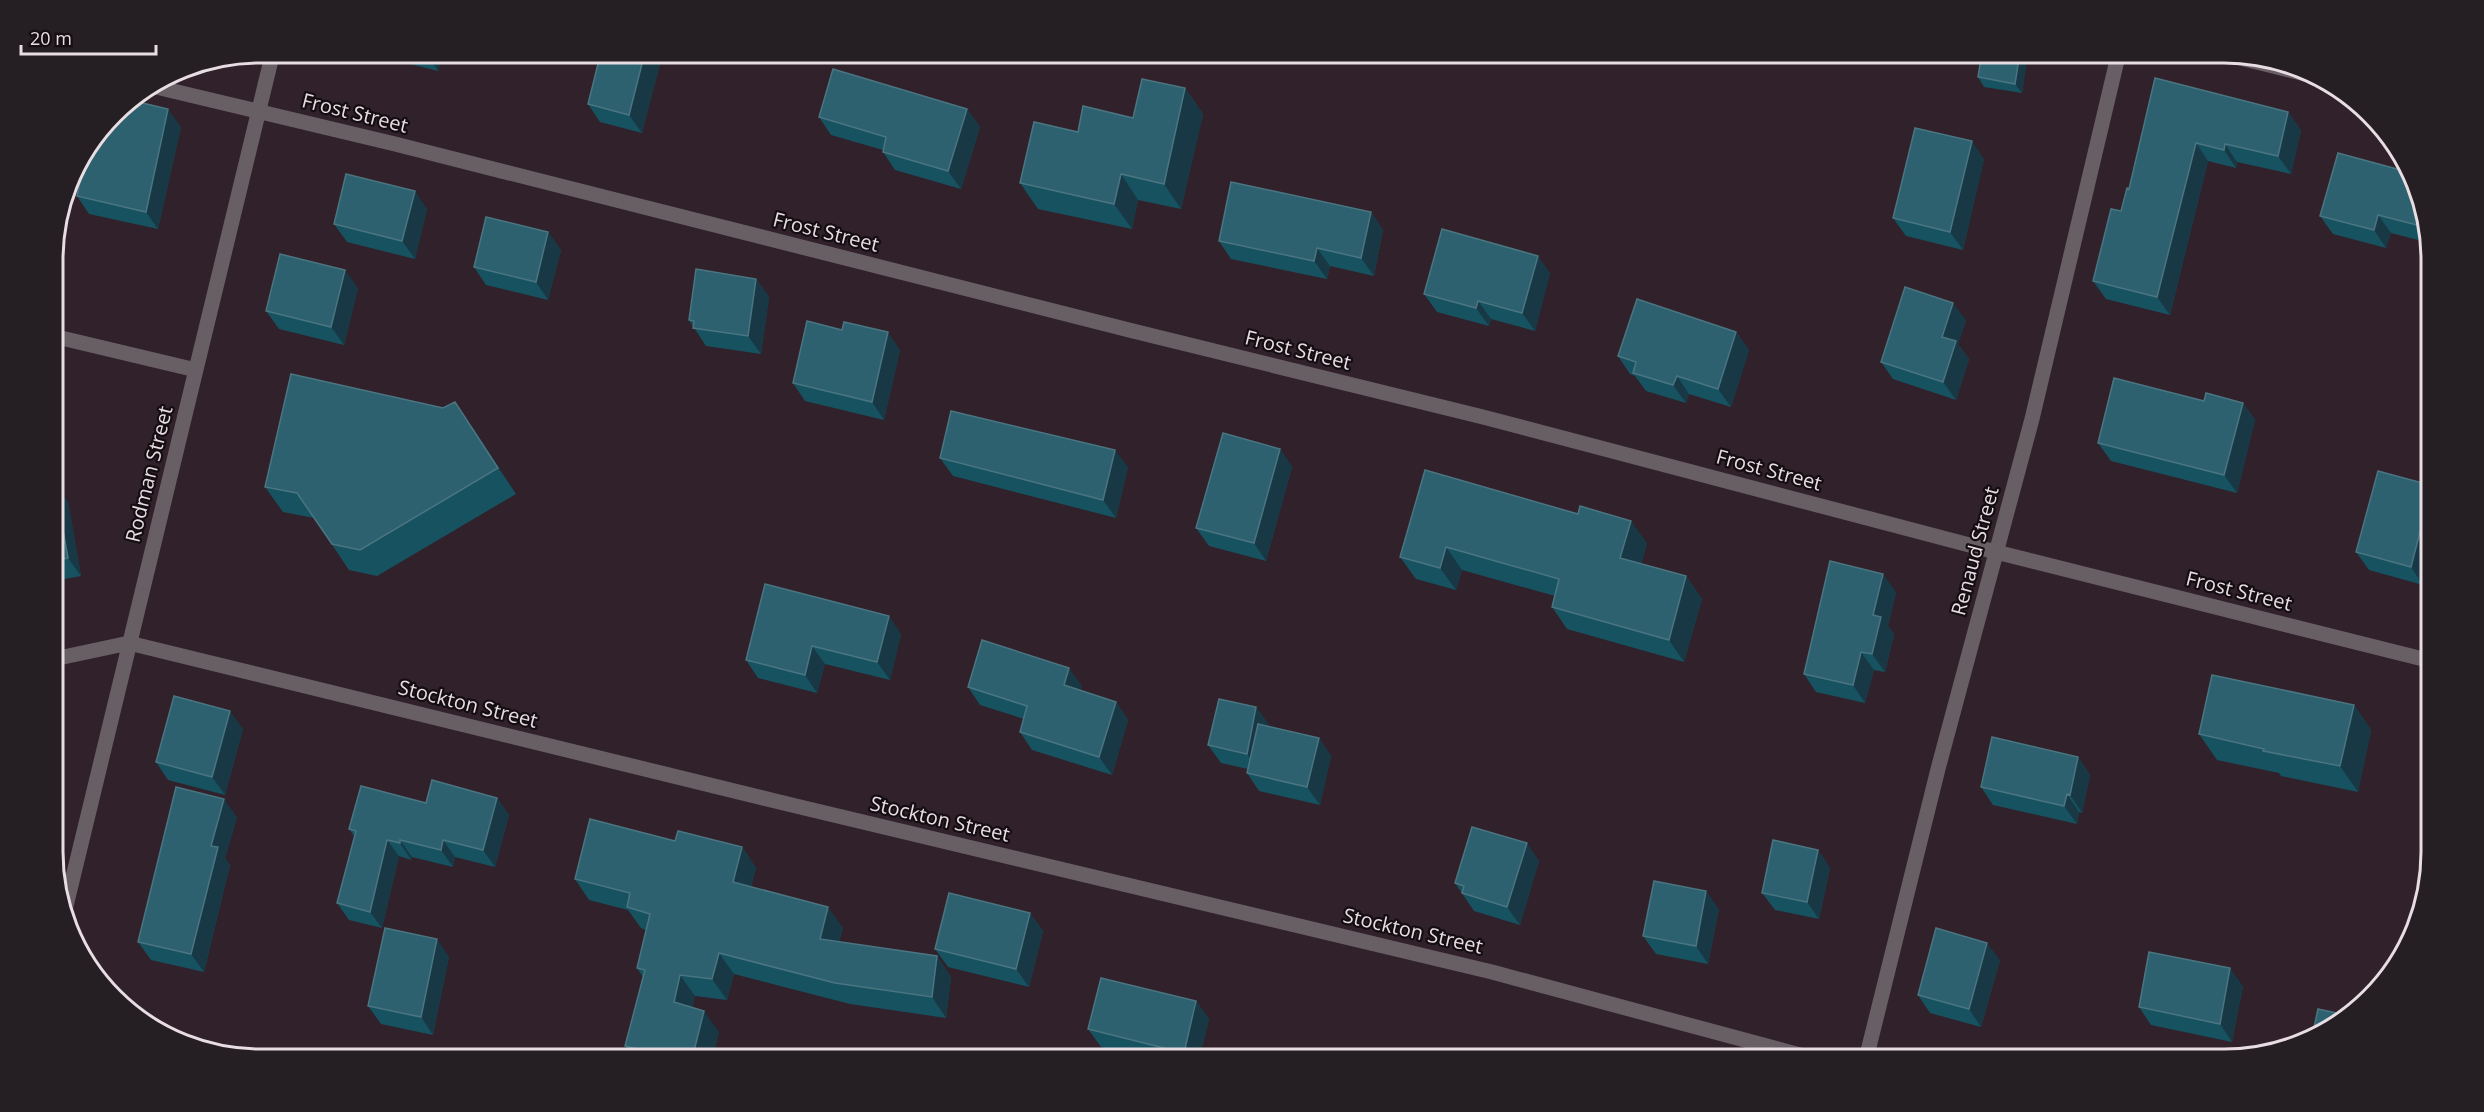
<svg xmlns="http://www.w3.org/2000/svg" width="2484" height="1112" font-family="'Open Sans',sans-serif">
  <rect width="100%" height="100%" fill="#31212a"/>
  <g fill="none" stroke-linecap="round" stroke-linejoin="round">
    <path stroke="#685f64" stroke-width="15" d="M 2216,52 L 2313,76
      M 152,86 L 395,144 L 1129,330 L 1483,417 L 1996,552 L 2431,661
      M 53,336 L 196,370
      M 54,659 L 129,643 L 796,806 L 1492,972 L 1815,1059
      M 66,906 L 273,52
      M 1866,1059 L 1938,769 L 2032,419 L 2119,52"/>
  </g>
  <path fill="#175261" d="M 395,52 L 443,52 L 438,71 L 406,63 L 399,54 Z
    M 601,52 L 663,52 L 642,133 L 600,122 L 588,104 Z
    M 1982,52 L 2028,52 L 2022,93 L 1984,87 L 1978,77 Z
    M 2155,78 L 2288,112 L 2301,130 L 2291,174 L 2237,162 L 2236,168 L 2208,161 L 2170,315 L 2106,299 L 2093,281 L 2129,189 Z
    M 1185,88 L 1203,114 L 1181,209 L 1138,200 L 1132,229 L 1038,209 L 1020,183 L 1078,132 L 1133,118 Z
    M 967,109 L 980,127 L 961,189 L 895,170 L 883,152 L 883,150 L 831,135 L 819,117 Z
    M 181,127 L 158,229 L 89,214 L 77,196 Z
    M 1984,159 L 1963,250 L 1906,236 L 1893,218 Z
    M 2404,171 L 2430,233 L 2430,243 L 2391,233 L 2386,248 L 2333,234 L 2320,216 Z
    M 427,209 L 415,259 L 347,242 L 334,224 Z
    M 1371,212 L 1383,230 L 1374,276 L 1330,266 L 1327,279 L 1231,259 L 1219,241 Z
    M 548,232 L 561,250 L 548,300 L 486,285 L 474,267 Z
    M 1550,273 L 1535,331 L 1491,319 L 1489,326 L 1437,312 L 1424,294 Z
    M 756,279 L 769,297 L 761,354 L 706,346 L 689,320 Z
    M 358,288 L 344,345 L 279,329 L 266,311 Z
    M 1966,320 L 1958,344 L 1969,359 L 1956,400 L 1893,379 L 1881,362 Z
    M 1736,332 L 1749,350 L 1731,407 L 1689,394 L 1686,403 L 1646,391 L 1635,376 L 1630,374 L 1618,356 Z
    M 900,350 L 884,420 L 805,401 L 793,383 Z
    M 2204,401 L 2243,403 L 2255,420 L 2237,493 L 2111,461 L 2098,443 Z
    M 473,428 L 516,494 L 377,576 L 349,570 L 314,518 L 283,512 L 265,487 Z
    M 1280,449 L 1292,467 L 1266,561 L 1209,546 L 1196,528 Z
    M 940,458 L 1128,467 L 1116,518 L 953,476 Z
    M 1425,470 L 1647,543 L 1641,564 L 1686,576 L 1702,599 L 1684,662 L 1567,629 L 1552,607 L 1555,596 L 1462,570 L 1456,590 L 1416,579 L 1400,557 Z
    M 53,485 L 55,485 L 68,502 L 81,576 L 54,581 Z
    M 2430,485 L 2431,558 L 2423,585 L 2369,570 L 2356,552 Z
    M 765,584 L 901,634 L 890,680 L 825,664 L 817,693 L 758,678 L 746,660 Z
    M 1896,592 L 1888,626 L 1894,634 L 1885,672 L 1874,670 L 1865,703 L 1816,692 L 1804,674 Z
    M 1082,686 L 1080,690 L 1116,702 L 1128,720 L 1112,775 L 1032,750 L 1020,732 L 1024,719 L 980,705 L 968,687 Z
    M 2354,705 L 2371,730 L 2358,792 L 2281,776 L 2279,773 L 2217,760 L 2199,734 Z
    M 1256,707 L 1269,725 L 1268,727 L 1319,738 L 1331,756 L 1320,805 L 1259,791 L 1247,773 L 1248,769 L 1221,763 L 1208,745 Z
    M 243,729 L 225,795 L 168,780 L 156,762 Z
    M 2078,757 L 2090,775 L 2082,813 L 2079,812 L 2077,824 L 1993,805 L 1981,787 Z
    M 497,798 L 509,815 L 495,867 L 455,857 L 453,867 L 412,857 L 411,860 L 399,856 L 382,928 L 349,920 L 337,903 L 354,836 L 349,829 L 426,803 Z
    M 237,817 L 225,858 L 230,865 L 204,972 L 151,960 L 138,942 Z
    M 675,841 L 742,847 L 756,868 L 751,887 L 843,928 L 839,942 L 937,956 L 951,977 L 946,1018 L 850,1004 L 734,974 L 727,1000 L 695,996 L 692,1007 L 719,1032 L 712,1059 L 635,1059 L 625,1046 L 643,977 L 637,968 L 646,930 L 641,928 L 628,910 L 589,900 L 575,879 Z
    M 1818,850 L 1830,868 L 1819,919 L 1775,910 L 1762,893 Z
    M 1539,861 L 1520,925 L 1474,911 L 1455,883 Z
    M 1719,909 L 1708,964 L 1656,954 L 1643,936 Z
    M 1030,913 L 1043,931 L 1029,987 L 948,967 L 935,949 Z
    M 449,957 L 433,1035 L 381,1024 L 368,1006 Z
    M 2000,960 L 1981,1027 L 1930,1013 L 1918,995 Z
    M 2243,986 L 2232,1042 L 2151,1025 L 2139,1007 Z
    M 1196,1001 L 1209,1019 L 1199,1059 L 1150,1059 L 1101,1047 L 1088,1029 Z"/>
  <path fill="#183845" d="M 426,52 L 443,52 L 438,71 L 426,53 Z
    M 645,52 L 663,52 L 642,133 L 629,115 Z
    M 2020,52 L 2028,52 L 2022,93 L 2015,84 Z
    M 1185,88 L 1203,114 L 1181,209 L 1164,184 Z
    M 168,109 L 181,127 L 158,229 L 146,212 Z
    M 967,109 L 980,127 L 961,189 L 948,171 Z
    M 2288,112 L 2301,130 L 2291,174 L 2278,156 Z
    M 1972,141 L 1984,159 L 1963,250 L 1950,232 Z
    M 2196,143 L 2208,161 L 2170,315 L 2157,297 Z
    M 2225,144 L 2237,162 L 2236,168 L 2224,150 Z
    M 1121,174 L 1138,200 L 1132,229 L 1114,204 Z
    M 415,191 L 427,209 L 415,259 L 402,241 Z
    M 1371,212 L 1383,230 L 1374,276 L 1361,258 Z
    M 2378,215 L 2391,233 L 2386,248 L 2374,230 Z
    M 548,232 L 561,250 L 548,300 L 536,282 Z
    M 1317,248 L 1330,266 L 1327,279 L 1314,261 Z
    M 1538,256 L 1550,273 L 1535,331 L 1522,313 Z
    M 345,270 L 358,288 L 344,345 L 331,327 Z
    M 756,279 L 769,297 L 761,354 L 748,336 Z
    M 1478,301 L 1491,319 L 1489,326 L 1476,308 Z
    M 1953,303 L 1966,320 L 1958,344 L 1969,359 L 1956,400 L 1943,382 L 1942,337 Z
    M 888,332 L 900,350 L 884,420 L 872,402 Z
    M 1736,332 L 1749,350 L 1731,407 L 1718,389 Z
    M 1677,376 L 1689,394 L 1686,403 L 1673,385 Z
    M 455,402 L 473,428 L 516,494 L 498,468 Z
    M 2243,403 L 2255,420 L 2237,493 L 2224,475 Z
    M 1280,449 L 1292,467 L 1266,561 L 1254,543 Z
    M 1115,450 L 1128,467 L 1116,518 L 1103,500 Z
    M 55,485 L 68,502 L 81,576 L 68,558 Z
    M 2430,493 L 2431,558 L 2423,585 L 2411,567 Z
    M 1631,521 L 1647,543 L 1636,580 L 1620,558 Z
    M 1446,547 L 1462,570 L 1456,590 L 1440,568 Z
    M 1883,574 L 1896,592 L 1888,626 L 1894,634 L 1885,672 L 1872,654 L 1873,615 Z
    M 1686,576 L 1702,599 L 1684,662 L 1669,640 Z
    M 889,616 L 901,634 L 890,680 L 877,662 Z
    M 812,646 L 825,664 L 817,693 L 805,675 Z
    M 1861,652 L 1874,670 L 1865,703 L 1853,685 Z
    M 1069,668 L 1082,686 L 1076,703 L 1064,685 Z
    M 1116,702 L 1128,720 L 1112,775 L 1099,757 Z
    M 2354,705 L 2371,730 L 2358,792 L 2340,766 Z
    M 1256,707 L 1269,725 L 1259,771 L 1247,754 Z
    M 230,711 L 243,729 L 225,795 L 212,777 Z
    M 1319,738 L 1331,756 L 1320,805 L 1307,787 Z
    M 2078,757 L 2090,775 L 2082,813 L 2070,795 Z
    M 2067,794 L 2079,812 L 2077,824 L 2064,806 Z
    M 497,798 L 509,815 L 495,867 L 483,850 Z
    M 224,799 L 237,817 L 225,858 L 230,865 L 204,972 L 191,954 L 211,846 Z
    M 387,840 L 399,856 L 382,928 L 370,912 Z
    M 400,840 L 412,857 L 411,860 L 400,843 Z
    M 443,840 L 455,857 L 453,867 L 441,850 Z
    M 1527,843 L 1539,861 L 1520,925 L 1507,907 Z
    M 742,847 L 756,868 L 747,903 L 733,882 Z
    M 1818,850 L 1830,868 L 1819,919 L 1807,902 Z
    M 1706,891 L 1719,909 L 1708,964 L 1696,946 Z
    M 828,907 L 843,928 L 834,960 L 820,939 Z
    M 1030,913 L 1043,931 L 1029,987 L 1016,969 Z
    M 437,939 L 449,957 L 433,1035 L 421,1017 Z
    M 1987,943 L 2000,960 L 1981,1027 L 1969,1009 Z
    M 719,953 L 734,974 L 727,1000 L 712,979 Z
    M 937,956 L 951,977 L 946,1018 L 932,997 Z
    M 2230,968 L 2243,986 L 2232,1042 L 2220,1024 Z
    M 680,975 L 695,996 L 689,1023 L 674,1002 Z
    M 1196,1001 L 1209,1019 L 1199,1059 L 1188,1059 L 1184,1053 Z
    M 704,1011 L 719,1032 L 712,1059 L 692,1059 Z"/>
  <path fill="#2d616f" stroke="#4a7581" stroke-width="1.5" d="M 601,52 L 645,52 L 629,115 L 588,104 Z
    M 1982,52 L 2020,52 L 2015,84 L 1978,77 Z
    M 833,69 L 967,109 L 948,171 L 883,152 L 886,137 L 819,117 Z
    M 2155,78 L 2288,112 L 2278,156 L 2225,144 L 2224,150 L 2196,143 L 2157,297 L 2093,281 L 2111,209 L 2121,211 L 2127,188 L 2129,189 Z
    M 1142,79 L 1185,88 L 1164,184 L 1121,174 L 1114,204 L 1020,183 L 1034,122 L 1078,132 L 1083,106 L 1133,118 Z
    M 130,100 L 168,109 L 146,212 L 77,196 L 87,151 L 123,104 Z
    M 1915,128 L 1972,141 L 1950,232 L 1893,218 Z
    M 2338,153 L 2404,171 L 2428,228 L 2378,215 L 2374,230 L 2320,216 Z
    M 346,174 L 415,191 L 402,241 L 334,224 Z
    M 1231,182 L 1371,212 L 1361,258 L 1317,248 L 1314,261 L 1219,241 Z
    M 486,217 L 548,232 L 536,282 L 474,267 Z
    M 1442,229 L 1538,256 L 1522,313 L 1478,301 L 1476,308 L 1424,294 Z
    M 280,254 L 345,270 L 331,327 L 266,311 Z
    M 696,269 L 756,279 L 748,336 L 693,328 L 694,321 L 689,320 Z
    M 1905,287 L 1953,303 L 1942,337 L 1956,341 L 1943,382 L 1881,362 Z
    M 1637,299 L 1736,332 L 1718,389 L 1677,376 L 1673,385 L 1633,373 L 1636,362 L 1618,356 Z
    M 807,321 L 842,330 L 844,322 L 888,332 L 872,402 L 793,383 Z
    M 291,374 L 443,408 L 455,402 L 498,468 L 360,550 L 332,544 L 297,493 L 265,487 Z
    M 2114,378 L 2204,401 L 2206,393 L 2243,403 L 2224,475 L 2098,443 Z
    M 951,411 L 1115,450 L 1103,500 L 940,458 Z
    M 1223,433 L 1280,449 L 1254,543 L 1196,528 Z
    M 1425,470 L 1578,514 L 1580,506 L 1631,521 L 1620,558 L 1686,576 L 1669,640 L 1552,607 L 1559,579 L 1446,547 L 1440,568 L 1400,557 Z
    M 2378,471 L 2430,485 L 2430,493 L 2411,567 L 2356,552 Z
    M 53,485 L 55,485 L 68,558 L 54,561 Z
    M 1830,561 L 1883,574 L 1873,615 L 1881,617 L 1872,654 L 1861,652 L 1853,685 L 1804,674 Z
    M 765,584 L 889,616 L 877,662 L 812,646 L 805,675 L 746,660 Z
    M 982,640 L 1069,668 L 1064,685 L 1116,702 L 1099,757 L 1020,732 L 1027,706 L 968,687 Z
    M 2212,675 L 2354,705 L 2340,766 L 2263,751 L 2264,749 L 2199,734 Z
    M 174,696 L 230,711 L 212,777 L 156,762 Z
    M 1219,699 L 1256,707 L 1247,754 L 1208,745 Z
    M 1258,724 L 1319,738 L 1307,787 L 1247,773 Z
    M 1992,737 L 2078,757 L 2070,795 L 2067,794 L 2064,806 L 1981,787 Z
    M 432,780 L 497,798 L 483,850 L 443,840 L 441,850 L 400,840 L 400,843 L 387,840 L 370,912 L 337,903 L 356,831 L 349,829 L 361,786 L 426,803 Z
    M 176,787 L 224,799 L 211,846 L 218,847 L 191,954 L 138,942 Z
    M 590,819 L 675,841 L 678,831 L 742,847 L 733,882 L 828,907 L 820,939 L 937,956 L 932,997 L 835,983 L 719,953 L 712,979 L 680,975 L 674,1002 L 704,1011 L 692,1059 L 676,1059 L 625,1046 L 645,970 L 637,968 L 650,914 L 627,907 L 630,893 L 575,879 Z
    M 1472,827 L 1527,843 L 1507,907 L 1462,893 L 1464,886 L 1455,883 Z
    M 1773,840 L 1818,850 L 1807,902 L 1762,893 Z
    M 1654,881 L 1706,891 L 1696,946 L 1643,936 Z
    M 949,893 L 1030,913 L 1016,969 L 935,949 Z
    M 385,928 L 437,939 L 421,1017 L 368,1006 Z
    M 1936,928 L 1987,943 L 1969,1009 L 1918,995 Z
    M 2149,952 L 2230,968 L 2220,1024 L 2139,1007 Z
    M 1101,978 L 1196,1001 L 1184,1053 L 1088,1029 Z
    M 2318,1009 L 2351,1016 L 2312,1037 Z"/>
  <g text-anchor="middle" stroke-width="4.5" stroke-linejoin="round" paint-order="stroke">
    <g font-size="20" fill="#e8dde3" stroke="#140d11">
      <text transform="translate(355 113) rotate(14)" y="7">Frost Street</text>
      <text transform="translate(826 232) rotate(14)" y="7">Frost Street</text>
      <text transform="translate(1298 350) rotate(14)" y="7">Frost Street</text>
      <text transform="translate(1769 470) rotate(15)" y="7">Frost Street</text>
      <text transform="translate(149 474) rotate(-76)" y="7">Rodman Street</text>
      <text transform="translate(1975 551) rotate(-75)" y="7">Renaud Street</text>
      <text transform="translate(2239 591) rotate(14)" y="7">Frost Street</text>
      <text transform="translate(468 704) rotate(14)" y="7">Stockton Street</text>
      <text transform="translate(940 819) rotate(13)" y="7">Stockton Street</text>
      <text transform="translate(1413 931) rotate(13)" y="7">Stockton Street</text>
    </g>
  </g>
  <path d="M0 0H2484V1112H0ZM260 63H2224A197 197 0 0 1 2421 260V852A197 197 0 0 1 2224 1049H260A197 197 0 0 1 63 852V260A197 197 0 0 1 260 63Z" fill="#251e22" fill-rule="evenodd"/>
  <path fill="none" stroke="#e8dde3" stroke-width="3" d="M260 63H2224A197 197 0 0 1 2421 260V852A197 197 0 0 1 2224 1049H260A197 197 0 0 1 63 852V260A197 197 0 0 1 260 63Z"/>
  <path d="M21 45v9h135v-9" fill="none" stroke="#e8dde3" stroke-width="3"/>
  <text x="30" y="45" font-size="18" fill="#e8dde3" stroke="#140d11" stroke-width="4.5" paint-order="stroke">20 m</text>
</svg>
